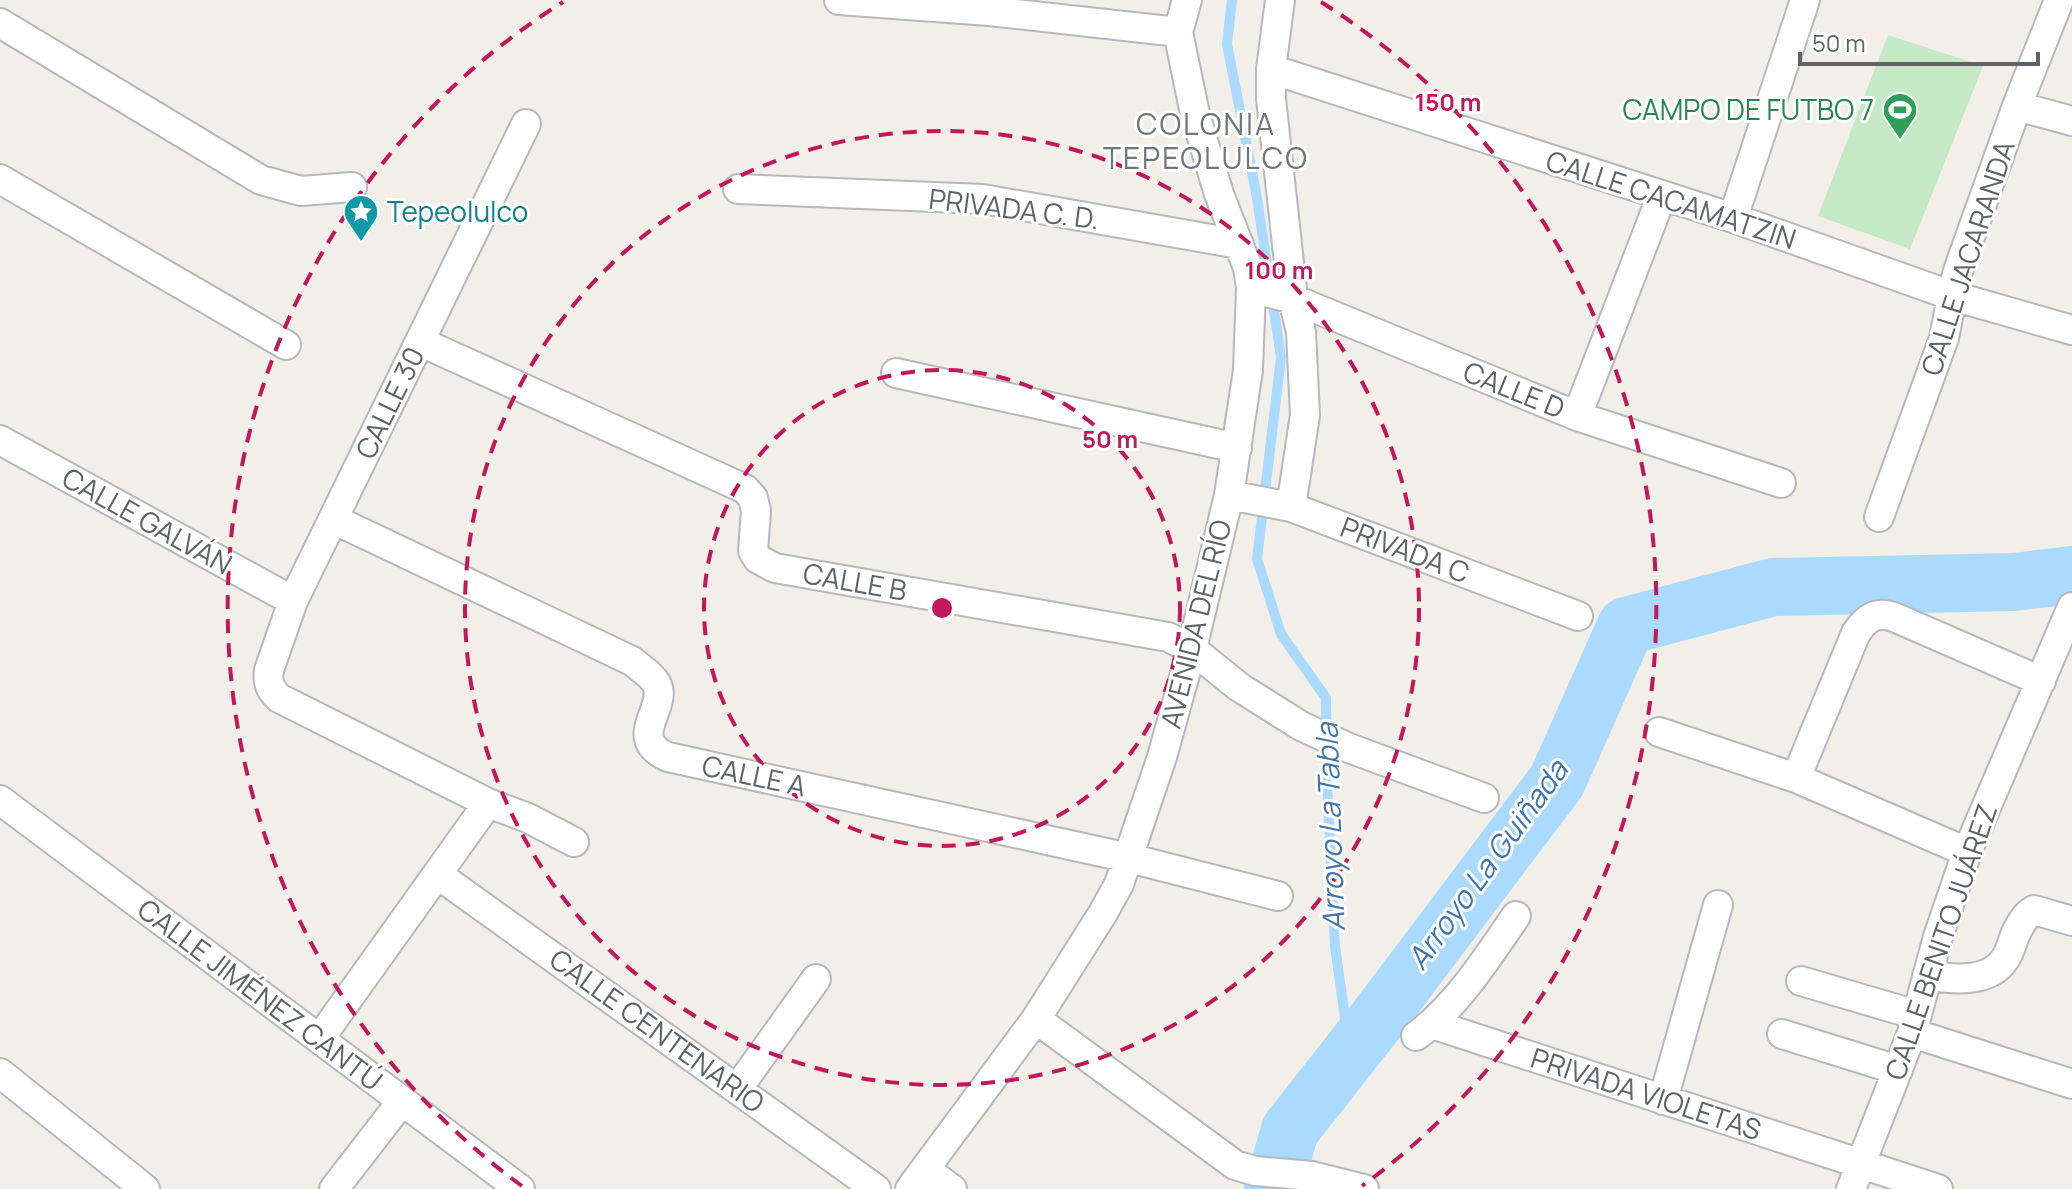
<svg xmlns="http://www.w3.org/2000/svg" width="2072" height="1189" font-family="Manrope,sans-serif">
  <rect width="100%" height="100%" fill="#f1efe8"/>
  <path fill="#c5e8c5" d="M 1888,35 L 1983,66 L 1910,249 L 1818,216 Z"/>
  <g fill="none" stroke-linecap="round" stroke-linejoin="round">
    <path stroke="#aadaff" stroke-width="10" d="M 1232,0 L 1227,44 L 1257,198 L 1281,357 L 1257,559 L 1281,634 L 1326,698 L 1327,783 L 1335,946 L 1350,1054"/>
    <path stroke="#aadaff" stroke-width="58" d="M 1273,1189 L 1290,1130 L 1375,1022 L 1557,781 L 1626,626 L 1773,587 L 2014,582 L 2072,575"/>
    <defs>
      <path id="street" d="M 839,0 L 989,11 L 1178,32
        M 1280,0 L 1271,69 L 1271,99 L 1293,299 L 1301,332 L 1305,415 L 1291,507
        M 0,23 L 261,180 L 301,191 L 352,187
        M 1271,69 L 1733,218 L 1953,296 L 2072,330
        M 2017,106 L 2072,121
        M 526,124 L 293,601 L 269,670 C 267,683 270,689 279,698 L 488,803 L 528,818 L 574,842
        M 0,179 L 286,345
        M 738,189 L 983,199 L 1239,244
        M 1733,218 L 1805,0
        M 1251,288 L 1293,299 L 1577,416 L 1781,483
        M 421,342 L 745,489 L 753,498 L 756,511 L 753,551 L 758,559 L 775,568 L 1168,637 L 1192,649 L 1239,687 L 1301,726 L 1349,748 L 1484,798
        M 896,373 L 1237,448
        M 1577,416 L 1662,195
        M 0,440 L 293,601
        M 1229,495 L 1291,507 L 1578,616
        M 1879,517 L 1944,338 L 1955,281 L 1961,262 L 2017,106 L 2059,0
        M 333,519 L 632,661 C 640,668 651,674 656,683 C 670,707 624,738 668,757 L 1129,858 L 1278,896
        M 1659,732 L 1796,778 L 1967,852
        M 1796,778 L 1856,633 C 1866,618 1876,611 1894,617 L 2041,681
        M 0,800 L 520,1189
        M 437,874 L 876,1189
        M 1927,976 C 1952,979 1989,984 2005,959 C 2010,952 2012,943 2015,935 C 2020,925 2024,916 2034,910 L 2072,921
        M 1801,981 L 1917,1015
        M 1036,1019 L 1235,1165 L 1255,1171 L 1312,1176 L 1364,1189
        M 1432,1024 L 1938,1189
        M 1912,1033 L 2072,1084
        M 1782,1034 L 1898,1070
        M 1416,1036 C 1457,1006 1487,958 1516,916
        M 320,1038 L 488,803
        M 0,1073 L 145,1189
        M 738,1088 L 816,979
        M 1663,1100 L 1718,905
        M 925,1169 L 952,1189
        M 334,1189 L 402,1101
        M 910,1189 L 1036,1019 L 1103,913 L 1119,884 L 1162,757 L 1192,649 L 1229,495 L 1248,370 L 1251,288 L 1248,268 L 1219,194 L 1195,114 L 1178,32 L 1187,0
        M 1851,1189 L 1912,1033 L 1938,937 L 1967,852 L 2072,607"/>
    </defs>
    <use href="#street" stroke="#b5b8bc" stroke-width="32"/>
    <use href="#street" stroke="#fff" stroke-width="28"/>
  </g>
  <g fill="none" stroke="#c2185b" stroke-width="4" stroke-dasharray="14 10">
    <circle cx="942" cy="608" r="238"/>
    <circle cx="942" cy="608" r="477"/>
    <path d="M522 1186A715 715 0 0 1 563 2M1321 2A715 715 0 0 1 1362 1186"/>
  </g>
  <defs>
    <symbol id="stadium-pin" viewBox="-11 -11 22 30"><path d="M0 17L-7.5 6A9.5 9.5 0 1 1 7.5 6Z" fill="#2e9e5b" stroke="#fff"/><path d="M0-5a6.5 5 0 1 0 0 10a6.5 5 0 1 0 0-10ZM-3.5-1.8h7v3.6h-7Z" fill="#fff"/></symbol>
    <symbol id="sight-pin" viewBox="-11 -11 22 30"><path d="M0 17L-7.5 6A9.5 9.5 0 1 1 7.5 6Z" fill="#0f9aa8" stroke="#fff"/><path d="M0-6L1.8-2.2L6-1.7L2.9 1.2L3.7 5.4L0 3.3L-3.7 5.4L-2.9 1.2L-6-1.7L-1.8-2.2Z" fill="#fff"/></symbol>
  </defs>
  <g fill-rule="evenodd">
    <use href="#stadium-pin" x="1880" y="90" width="40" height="54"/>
    <use href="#sight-pin" x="341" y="192" width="40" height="54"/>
  </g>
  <g text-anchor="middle" stroke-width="6" stroke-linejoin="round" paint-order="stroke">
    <g font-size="28" fill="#27864d" stroke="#fff" text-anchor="end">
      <text x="1874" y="120">CAMPO DE FUTBO 7</text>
    </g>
    <g font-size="28" fill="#5f6368" stroke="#fff">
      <text transform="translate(1671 200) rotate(18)" y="10">CALLE CACAMATZIN</text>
      <text transform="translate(1014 209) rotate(7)" y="10">PRIVADA C. D.</text>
      <text transform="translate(1968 258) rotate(-72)" y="10">CALLE JACARANDA</text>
      <text transform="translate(1514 390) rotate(22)" y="10">CALLE D</text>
      <text transform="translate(390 403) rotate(-64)" y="10">CALLE 30</text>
      <text transform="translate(147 521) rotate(29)" y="10">CALLE GALVÁN</text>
      <text transform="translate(1405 550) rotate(21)" y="10">PRIVADA C</text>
      <text transform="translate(855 582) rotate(10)" y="10">CALLE B</text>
      <text transform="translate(1196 624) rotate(-76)" y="10">AVENIDA DEL RÍO</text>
      <text transform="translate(754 776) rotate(12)" y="10">CALLE A</text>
      <text transform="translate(1941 942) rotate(-71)" y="10">CALLE BENITO JUÁREZ</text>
      <text transform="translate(260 995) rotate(37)" y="10">CALLE JIMÉNEZ CANTÚ</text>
      <text transform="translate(657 1031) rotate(36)" y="10">CALLE CENTENARIO</text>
      <text transform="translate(1646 1094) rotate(18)" y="10">PRIVADA VIOLETAS</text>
    </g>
    <g font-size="28" fill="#0d838f" stroke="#fff" text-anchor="start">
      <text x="387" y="222">Tepeolulco</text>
    </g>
    <g font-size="30" letter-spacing="2" fill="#70757a" stroke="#fff">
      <text x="1206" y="135">COLONIA<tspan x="1206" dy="34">TEPEOLULCO</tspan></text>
    </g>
    <g font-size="30" font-style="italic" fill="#4174aa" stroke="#fff">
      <text transform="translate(1331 827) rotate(-92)" y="10">Arroyo La Tabla</text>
      <text transform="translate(1488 865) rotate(-54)" y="10">Arroyo La Guiñada</text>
    </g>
  </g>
  <circle cx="942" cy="608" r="12" fill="#c2185b" stroke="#fff" stroke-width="4"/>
  <g font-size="24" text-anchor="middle" font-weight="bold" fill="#c2185b" stroke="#fff" stroke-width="6" stroke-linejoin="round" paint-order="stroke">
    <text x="1448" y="111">150 m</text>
    <text x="1279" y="279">100 m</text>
    <text x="1110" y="448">50 m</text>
  </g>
  <path d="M1800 52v12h238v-12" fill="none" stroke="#5f6368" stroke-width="4"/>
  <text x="1812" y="52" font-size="24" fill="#5f6368" stroke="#ffffff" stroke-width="6" paint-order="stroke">50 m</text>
</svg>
